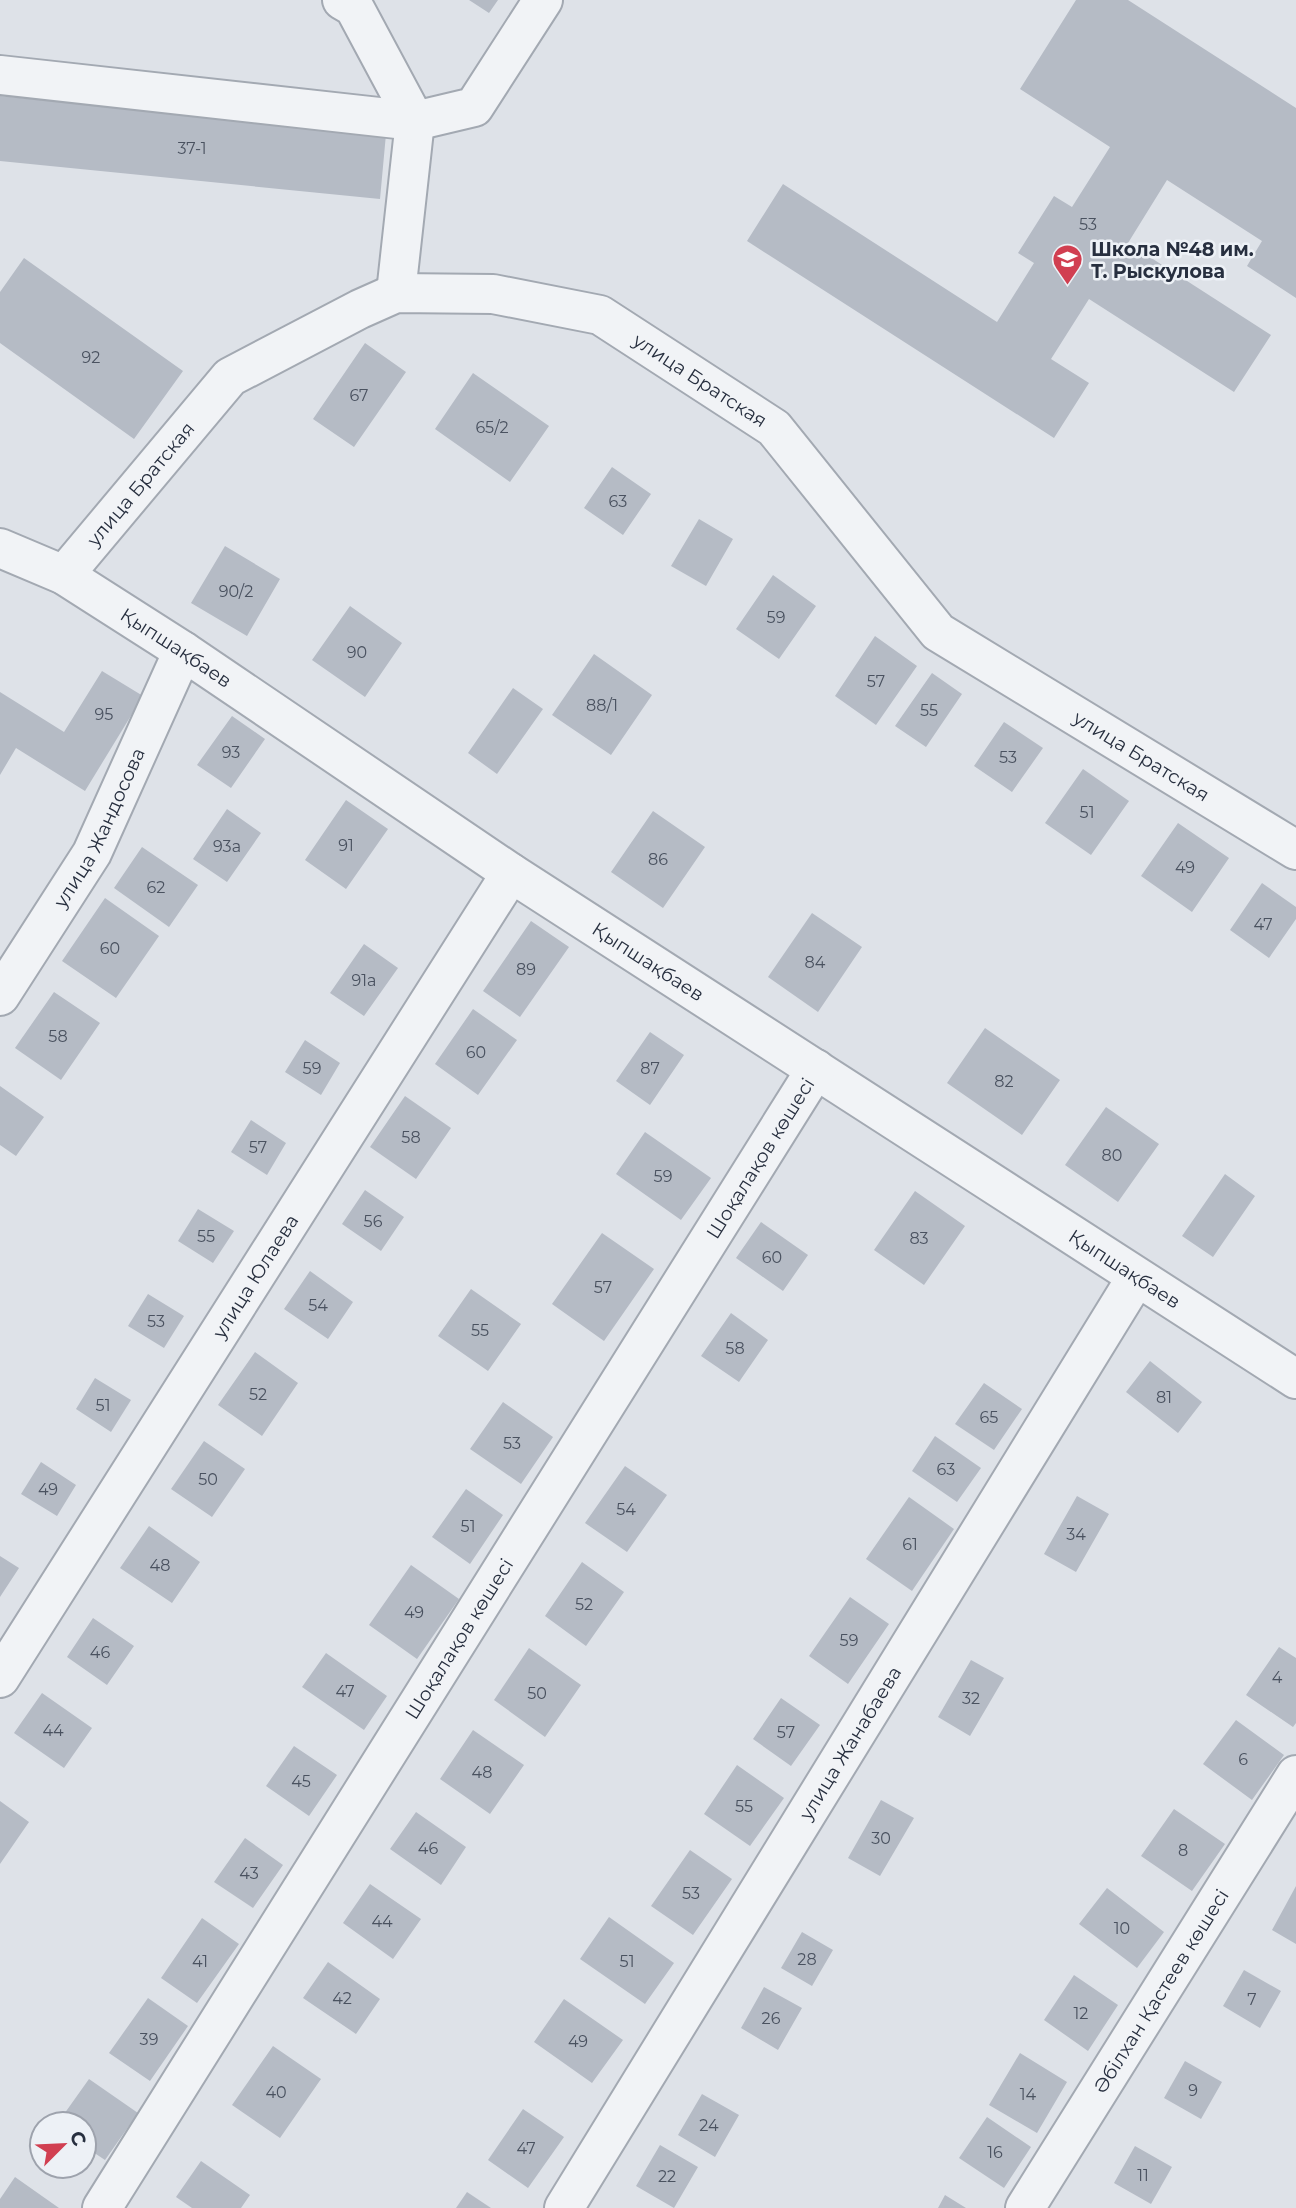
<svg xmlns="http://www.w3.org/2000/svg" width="1296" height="2208" font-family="Montserrat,sans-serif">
  <rect width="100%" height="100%" fill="#dee2e8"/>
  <path fill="#b5bbc5" d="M 469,0 L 498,0 L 489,13 Z
    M 1076,0 L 1128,0 L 1296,108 L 1296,298 L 1247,266 L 1262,241 L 1167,180 L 1128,243 L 1271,335 L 1234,392 L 1089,299 L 1051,359 L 1089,383 L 1054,438 L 747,241 L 783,184 L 997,322 L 1034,263 L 1018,253 L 1054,196 L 1072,207 L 1110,147 L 1020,89 Z
    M 0,96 L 386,134 L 380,199 L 0,161 Z
    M 24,258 L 183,371 L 134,439 L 0,343 L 0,292 Z
    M 365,343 L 406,372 L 354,447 L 313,419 Z
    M 473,373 L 549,426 L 510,482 L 435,429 Z
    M 612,467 L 651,494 L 623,535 L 584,508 Z
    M 699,519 L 733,539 L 706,586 L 671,566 Z
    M 225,546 L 280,579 L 247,636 L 191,603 Z
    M 773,575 L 816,606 L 779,659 L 736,629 Z
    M 350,606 L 402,643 L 365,697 L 312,660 Z
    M 875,636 L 917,666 L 876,725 L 835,696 Z
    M 594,654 L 652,695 L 611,755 L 552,715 Z
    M 102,671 L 143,696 L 85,791 L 16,748 L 0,775 L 0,692 L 64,732 Z
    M 932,673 L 962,694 L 926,747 L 895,726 Z
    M 513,688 L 543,709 L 497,774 L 468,753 Z
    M 232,716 L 265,739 L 231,788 L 197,765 Z
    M 1004,722 L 1043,748 L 1012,792 L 974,766 Z
    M 1083,769 L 1129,801 L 1091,855 L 1045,823 Z
    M 346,800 L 388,829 L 346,889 L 305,860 Z
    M 227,809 L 261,833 L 227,882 L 193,859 Z
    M 653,811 L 705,847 L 663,908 L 611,872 Z
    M 1178,823 L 1229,858 L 1192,912 L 1141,876 Z
    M 142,847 L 198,885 L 169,927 L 114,888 Z
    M 1262,883 L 1296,907 L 1296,919 L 1269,958 L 1230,930 Z
    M 105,898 L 159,936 L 116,998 L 62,961 Z
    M 812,913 L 862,947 L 818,1012 L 768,977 Z
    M 531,921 L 569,947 L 520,1017 L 483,991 Z
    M 364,944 L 398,968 L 364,1016 L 330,993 Z
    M 54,992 L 100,1023 L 61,1080 L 15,1048 Z
    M 473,1009 L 517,1040 L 478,1095 L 435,1064 Z
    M 985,1028 L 1060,1080 L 1022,1135 L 947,1083 Z
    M 650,1032 L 684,1055 L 650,1105 L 616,1081 Z
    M 305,1040 L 340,1063 L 321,1095 L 285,1072 Z
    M 0,1086 L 44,1117 L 16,1156 L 0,1145 Z
    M 405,1096 L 451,1128 L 416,1179 L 370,1147 Z
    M 1106,1107 L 1159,1144 L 1118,1202 L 1065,1165 Z
    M 251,1120 L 286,1143 L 267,1175 L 231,1152 Z
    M 645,1132 L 711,1178 L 681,1220 L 616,1174 Z
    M 1225,1174 L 1255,1196 L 1213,1257 L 1182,1236 Z
    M 365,1190 L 404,1217 L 381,1251 L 342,1224 Z
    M 915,1191 L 965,1226 L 924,1285 L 874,1250 Z
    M 198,1209 L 234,1231 L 213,1263 L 178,1241 Z
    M 761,1222 L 808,1255 L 783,1291 L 736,1258 Z
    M 602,1233 L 654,1269 L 604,1341 L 552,1304 Z
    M 310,1271 L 353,1302 L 328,1339 L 284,1309 Z
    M 471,1289 L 521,1324 L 488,1371 L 438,1336 Z
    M 148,1294 L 184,1316 L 164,1348 L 128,1326 Z
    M 731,1313 L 768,1340 L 739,1382 L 701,1356 Z
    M 255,1352 L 298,1383 L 262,1436 L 218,1405 Z
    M 1150,1361 L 1202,1402 L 1178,1433 L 1126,1392 Z
    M 95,1378 L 131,1400 L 111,1432 L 76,1409 Z
    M 984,1383 L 1022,1409 L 994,1450 L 955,1424 Z
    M 503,1402 L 553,1437 L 521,1484 L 470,1449 Z
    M 935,1436 L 981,1468 L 957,1502 L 912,1471 Z
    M 204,1441 L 245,1469 L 212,1517 L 171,1489 Z
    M 41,1462 L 76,1485 L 57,1516 L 21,1494 Z
    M 625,1466 L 667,1495 L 627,1552 L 585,1523 Z
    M 466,1489 L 503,1515 L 470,1564 L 432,1537 Z
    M 1077,1496 L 1109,1514 L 1076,1572 L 1044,1554 Z
    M 909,1497 L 954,1529 L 912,1591 L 866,1559 Z
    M 149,1526 L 200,1562 L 172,1603 L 120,1568 Z
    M 0,1556 L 19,1568 L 0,1597 Z
    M 582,1562 L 624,1592 L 586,1646 L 545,1616 Z
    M 411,1565 L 459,1599 L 417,1659 L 369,1625 Z
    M 850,1597 L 889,1624 L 848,1684 L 809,1656 Z
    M 93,1618 L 134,1646 L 107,1685 L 67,1657 Z
    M 1279,1647 L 1296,1658 L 1296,1723 L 1293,1727 L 1246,1695 Z
    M 529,1648 L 581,1685 L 545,1737 L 494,1700 Z
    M 326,1653 L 387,1696 L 364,1730 L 302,1687 Z
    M 971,1660 L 1004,1678 L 970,1736 L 938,1717 Z
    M 42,1693 L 92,1728 L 64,1768 L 14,1733 Z
    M 781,1698 L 820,1725 L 791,1766 L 753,1739 Z
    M 1236,1720 L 1284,1755 L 1252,1800 L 1203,1764 Z
    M 473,1730 L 524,1765 L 490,1814 L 440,1779 Z
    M 294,1746 L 337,1775 L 309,1816 L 266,1786 Z
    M 737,1765 L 784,1798 L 750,1846 L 704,1814 Z
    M 881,1800 L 914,1818 L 880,1876 L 848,1858 Z
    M 0,1801 L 29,1822 L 0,1864 Z
    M 1174,1809 L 1225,1844 L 1192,1891 L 1141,1856 Z
    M 416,1812 L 466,1847 L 441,1885 L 390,1849 Z
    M 245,1838 L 283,1865 L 253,1908 L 214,1882 Z
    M 690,1850 L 732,1879 L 693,1935 L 651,1906 Z
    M 370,1884 L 421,1919 L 393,1959 L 343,1923 Z
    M 1296,1886 L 1296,1944 L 1272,1930 Z
    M 1107,1888 L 1164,1932 L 1137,1968 L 1079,1924 Z
    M 609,1917 L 674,1963 L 645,2004 L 580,1959 Z
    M 202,1918 L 239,1944 L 197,2003 L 161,1978 Z
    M 802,1932 L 833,1950 L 812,1986 L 781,1968 Z
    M 328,1962 L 380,1999 L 356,2034 L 303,1998 Z
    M 1244,1970 L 1281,1991 L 1260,2028 L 1223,2006 Z
    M 1074,1975 L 1118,2005 L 1088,2051 L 1044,2020 Z
    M 764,1987 L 802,2008 L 778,2050 L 741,2028 Z
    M 148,1998 L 188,2026 L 150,2081 L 109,2053 Z
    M 564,1999 L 623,2040 L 592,2083 L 534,2042 Z
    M 273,2046 L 321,2079 L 280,2138 L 232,2105 Z
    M 1020,2053 L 1067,2082 L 1037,2133 L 989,2105 Z
    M 1185,2061 L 1222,2082 L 1201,2119 L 1164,2098 Z
    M 89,2079 L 138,2113 L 105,2160 L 84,2146 L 84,2124 L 57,2124 Z
    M 702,2094 L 739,2115 L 715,2157 L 678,2135 Z
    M 523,2109 L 564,2137 L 528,2188 L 488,2160 Z
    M 987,2117 L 1031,2147 L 1004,2188 L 959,2158 Z
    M 660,2145 L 698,2167 L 674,2208 L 636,2186 Z
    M 1135,2146 L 1172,2167 L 1151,2204 L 1114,2183 Z
    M 201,2161 L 250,2195 L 241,2208 L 192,2208 L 176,2197 Z
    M 15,2177 L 59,2208 L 0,2208 L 0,2199 Z
    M 467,2192 L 491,2208 L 456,2208 Z
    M 945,2195 L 966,2208 L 938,2208 Z"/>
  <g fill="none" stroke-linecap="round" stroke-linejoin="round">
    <defs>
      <g id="minor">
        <path d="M 342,0 L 354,7 L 415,121 L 396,293"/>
        <path d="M 0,75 L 415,121 L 474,107 L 543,0"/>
        <path id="s1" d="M 0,548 L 64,575 L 183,651 L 511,873 L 1296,1379"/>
        <path id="s2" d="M 64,575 L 230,377 L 360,309 L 396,293 L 493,294 L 600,315 L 774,428 L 938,632 L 1296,850"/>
        <path id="s3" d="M 0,996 L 92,853 L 183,651"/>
        <path id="s4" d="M 0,1678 L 511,873"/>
        <path id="s5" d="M 102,2208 L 816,1069"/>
        <path id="s6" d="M 564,2208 L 1136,1278"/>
        <path id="s7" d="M 1025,2208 L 1296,1775"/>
      </g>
    </defs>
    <use href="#minor" stroke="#a3a9b2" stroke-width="42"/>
    <use href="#minor" stroke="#f1f3f6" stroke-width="38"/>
  </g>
  <defs>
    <symbol id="school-pin" viewBox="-11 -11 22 30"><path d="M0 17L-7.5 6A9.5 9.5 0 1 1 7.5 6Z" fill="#d13f51" stroke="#edf1f6"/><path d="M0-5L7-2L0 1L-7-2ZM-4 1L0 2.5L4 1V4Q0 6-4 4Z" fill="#fff"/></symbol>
  </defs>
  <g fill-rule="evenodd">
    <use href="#school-pin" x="1050" y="242" width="35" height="47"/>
  </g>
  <g text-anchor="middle" stroke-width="5" stroke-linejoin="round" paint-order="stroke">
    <g font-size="16" fill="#4a5260">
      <text x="192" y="154">37-1</text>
      <text x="1088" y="230">53</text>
      <text x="91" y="363">92</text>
      <text x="359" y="401">67</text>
      <text x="492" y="433">65/2</text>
      <text x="618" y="507">63</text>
      <text x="236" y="597">90/2</text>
      <text x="776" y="623">59</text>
      <text x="357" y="658">90</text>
      <text x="876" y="687">57</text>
      <text x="602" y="711">88/1</text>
      <text x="929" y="716">55</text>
      <text x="104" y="720">95</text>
      <text x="231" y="758">93</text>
      <text x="1008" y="763">53</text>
      <text x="1087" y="818">51</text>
      <text x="346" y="851">91</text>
      <text x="227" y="852">93а</text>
      <text x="658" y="865">86</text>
      <text x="1185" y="873">49</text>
      <text x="156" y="893">62</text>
      <text x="1263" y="930">47</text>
      <text x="110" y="954">60</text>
      <text x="815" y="968">84</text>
      <text x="526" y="975">89</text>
      <text x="364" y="986">91а</text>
      <text x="58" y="1042">58</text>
      <text x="476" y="1058">60</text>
      <text x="312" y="1074">59</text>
      <text x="650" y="1074">87</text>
      <text x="1004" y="1087">82</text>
      <text x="411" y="1143">58</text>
      <text x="258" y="1153">57</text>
      <text x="1112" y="1161">80</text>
      <text x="663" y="1182">59</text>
      <text x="373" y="1227">56</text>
      <text x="206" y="1242">55</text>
      <text x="919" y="1244">83</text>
      <text x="772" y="1263">60</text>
      <text x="603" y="1293">57</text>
      <text x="318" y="1311">54</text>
      <text x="156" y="1327">53</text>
      <text x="480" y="1336">55</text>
      <text x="735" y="1354">58</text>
      <text x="258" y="1400">52</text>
      <text x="1164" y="1403">81</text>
      <text x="103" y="1411">51</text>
      <text x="989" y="1423">65</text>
      <text x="512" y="1449">53</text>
      <text x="946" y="1475">63</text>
      <text x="208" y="1485">50</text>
      <text x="48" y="1495">49</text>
      <text x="626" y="1515">54</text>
      <text x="468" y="1532">51</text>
      <text x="1076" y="1540">34</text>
      <text x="910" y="1550">61</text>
      <text x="160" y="1571">48</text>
      <text x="584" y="1610">52</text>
      <text x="414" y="1618">49</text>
      <text x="849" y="1646">59</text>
      <text x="100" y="1658">46</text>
      <text x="1277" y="1683">4</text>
      <text x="345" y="1697">47</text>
      <text x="537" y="1699">50</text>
      <text x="971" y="1704">32</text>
      <text x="53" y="1736">44</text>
      <text x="786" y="1738">57</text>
      <text x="1243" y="1765">6</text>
      <text x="482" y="1778">48</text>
      <text x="301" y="1787">45</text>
      <text x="744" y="1812">55</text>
      <text x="881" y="1844">30</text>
      <text x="428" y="1854">46</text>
      <text x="1183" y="1856">8</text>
      <text x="249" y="1879">43</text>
      <text x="691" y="1899">53</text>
      <text x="382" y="1927">44</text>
      <text x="1122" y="1934">10</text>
      <text x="807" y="1965">28</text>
      <text x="200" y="1967">41</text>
      <text x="627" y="1967">51</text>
      <text x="342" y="2004">42</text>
      <text x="1252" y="2005">7</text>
      <text x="1081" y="2019">12</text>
      <text x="771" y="2024">26</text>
      <text x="149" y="2045">39</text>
      <text x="578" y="2047">49</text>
      <text x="1193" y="2096">9</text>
      <text x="276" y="2098">40</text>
      <text x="1028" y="2100">14</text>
      <text x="709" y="2131">24</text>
      <text x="526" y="2154">47</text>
      <text x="995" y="2158">16</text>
      <text x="1143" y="2181">11</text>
      <text x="667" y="2182">22</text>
    </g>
    <g font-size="19" font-weight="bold" fill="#272f3f" stroke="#edf1f6" text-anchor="start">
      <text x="1091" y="256">Школа №48 им.<tspan x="1091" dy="22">Т. Рыскулова</tspan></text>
    </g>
    <g font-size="19" fill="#272f3f" stroke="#edf1f6">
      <text dy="7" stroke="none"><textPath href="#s2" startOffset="770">улица Братская</textPath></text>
      <text dy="7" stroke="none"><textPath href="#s2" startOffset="119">улица Братская</textPath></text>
      <text dy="7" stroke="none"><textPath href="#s1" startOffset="203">Қыпшақбаев</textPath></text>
      <text dy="7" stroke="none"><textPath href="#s2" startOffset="1358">улица Братская</textPath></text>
      <text dy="7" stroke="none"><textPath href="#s3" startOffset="196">улица Жандосова</textPath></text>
      <text dy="7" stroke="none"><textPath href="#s1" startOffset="770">Қыпшақбаев</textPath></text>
      <text dy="7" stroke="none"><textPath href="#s5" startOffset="1239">Шоқалақов көшесі</textPath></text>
      <text dy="7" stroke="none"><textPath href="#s1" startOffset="1337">Қыпшақбаев</textPath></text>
      <text dy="7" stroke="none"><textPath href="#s4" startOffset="476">улица Юлаева</textPath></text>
      <text dy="7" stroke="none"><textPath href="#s5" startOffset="672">Шоқалақов көшесі</textPath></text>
      <text dy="7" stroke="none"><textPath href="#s6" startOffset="546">улица Жанабаева</textPath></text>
      <text dy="7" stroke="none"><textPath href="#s7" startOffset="256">Әбілхан Қастеев көшесі</textPath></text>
    </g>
  </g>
  <g transform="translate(63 2145) rotate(66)"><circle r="33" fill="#edf1f6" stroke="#9ea3ad" stroke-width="2"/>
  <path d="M0-5L12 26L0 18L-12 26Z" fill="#d13f51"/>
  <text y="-10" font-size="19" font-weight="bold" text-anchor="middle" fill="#272f3f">С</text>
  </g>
</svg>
